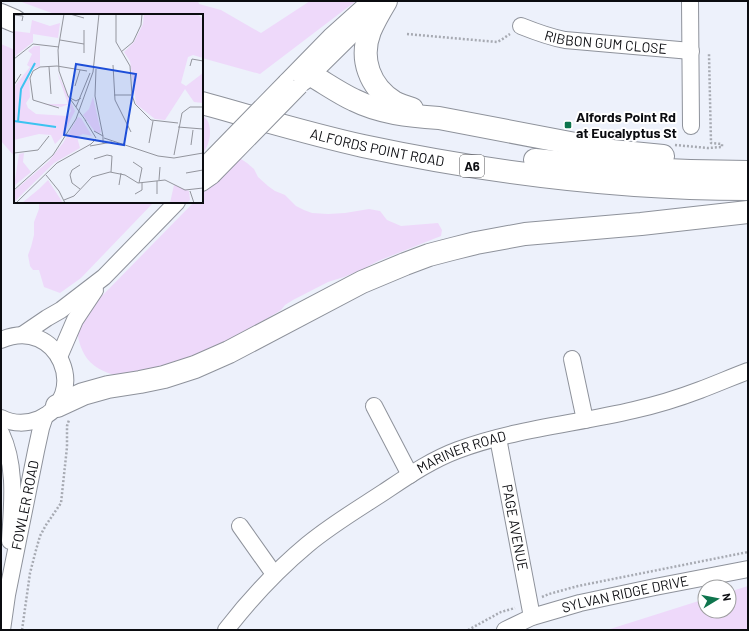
<svg xmlns="http://www.w3.org/2000/svg" width="749" height="631" font-family="Barlow,sans-serif">
  <rect width="100%" height="100%" fill="#edf1fb"/>
  <path fill="#eed9fa" d="M 19,1 L 198,1 L 199,4 L 221,10 L 261,33 L 310,1 L 356,1 L 260,74 L 202,58 L 202,15 L 57,15 Z
    M 1,44 L 15,50 L 15,157 L 1,141 Z
    M 202,116 C 213,120 211,140 206,148 C 206,149 203,152 202,153 Z
    M 238,157 L 247,163 L 254,169 L 258,177 L 268,186 L 275,191 L 285,195 L 296,206 L 304,210 L 312,213 L 328,214 L 345,213 L 369,209 L 380,211 L 387,220 L 401,226 L 438,223 L 442,230 L 441,236 L 378,261 L 363,269 L 344,277 L 328,282 L 293,300 L 285,305 L 281,310 L 268,318 L 184,363 L 115,375 C 90,368 81,356 77,331 L 97,301 L 194,202 L 202,202 L 202,194 Z
    M 39,202 L 154,202 L 81,278 L 60,293 L 44,287 L 39,270 L 33,270 L 30,266 L 28,255 L 31,247 L 34,235 L 34,222 L 39,209 Z
    M 748,586 L 748,630 L 607,630 L 705,599 L 705,611 L 729,611 L 729,592 Z"/>
  <g fill="none" stroke-linecap="round" stroke-linejoin="round">
    <defs>
      <g id="minor">
        <path d="M 690,1 L 691,126"/>
        <path id="s1" d="M 521,26 C 536,32 549,37 565,40 L 691,51"/>
        <path d="M 286,82 L 330,37 L 370,1"/>
        <path d="M 304,82 L 377,10"/>
        <path d="M 202,183 L 212,176"/>
        <path d="M 22,335 L 47,318 L 61,310 L 104,277 L 177,202"/>
        <path d="M 1,340 C 59,315 91,397 39,419 C 27,424 13,424 1,418"/>
        <path d="M 59,357 L 75,320 L 95,290"/>
        <path d="M 572,359 L 585,420"/>
        <path d="M 374,406 L 410,475"/>
        <path d="M 1,433 C 17,467 12,505 10,541"/>
        <path id="s2" d="M 498,438 L 532,617"/>
        <path d="M 240,526 L 274,574"/>
        <path id="s3" d="M 2,630 L 7,595 L 36,451 L 41,428 L 45,416"/>
        <path id="s4" d="M 226,630 C 250,599 277,570 307,545 C 331,525 358,509 384,492 C 408,476 431,460 458,450 C 514,429 575,424 634,410 C 656,405 679,398 700,390 C 716,384 732,377 748,371"/>
        <path id="s5" d="M 505,630 L 532,617 L 580,603 L 655,587 L 748,569"/>
      </g>
      <g id="highway">
        <path d="M 386,1 C 380,11 374,21 370,31 C 359,59 370,87 394,102 C 400,105 406,107 412,109"/>
        <path d="M 1,15 L 15,21"/>
        <path d="M 311,75 C 325,83 339,93 354,100 C 380,113 409,116 439,118 L 612,151 L 663,156"/>
        <path id="s6" d="M 202,103 C 256,118 309,134 363,146 C 490,173 619,189 748,189"/>
        <path d="M 535,160 C 606,168 677,172 748,172"/>
        <path d="M 57,406 L 83,394 L 108,387 L 140,382 L 164,377 L 195,367 L 229,352 L 362,282 L 405,264 L 429,255 L 452,249 L 476,243 L 525,234 L 641,224 L 748,212"/>
      </g>
    </defs>
    <use href="#minor" stroke="#8e929b" stroke-width="18"/>
    <use href="#highway" stroke="#8e929b" stroke-width="24"/>
    <path stroke="#a7aab2" stroke-width="2.5" stroke-dasharray="2 2" stroke-linecap="butt" d="M 407,34 L 497,42 L 501,40 L 510,34
      M 675,145 L 708,148 L 722,147 L 722,144 L 711,143 L 709,54
      M 542,597 L 549,594 L 578,586 L 748,552
      M 22,630 L 30,573 L 36,550 L 40,536 L 46,525 L 61,503 L 67,447 L 67,426 L 69,420
      M 468,630 L 501,612 L 515,608"/>
    <use href="#minor" stroke="#fff" stroke-width="16"/>
    <use href="#highway" stroke="#fff" stroke-width="22"/>
    <defs>
      <path id="minor-bridge" d="M 202,168 L 286,82
        M 212,176 L 300,86"/>
    </defs>
    <use href="#minor-bridge" stroke="#8e929b" stroke-width="18" stroke-linecap="butt"/>
    <use href="#minor-bridge" stroke="#fff" stroke-width="16"/>
  </g>
  <rect fill="#0e754d" stroke="#fff" stroke-width="1.5" x="564" y="121" width="8" height="8" rx="2"/>
  <g text-anchor="middle" stroke-width="4" stroke-linejoin="round" paint-order="stroke">
    <rect fill="#fff" stroke="#545558" stroke-width="1" x="460" y="155" width="24" height="22" rx="3"/>
    <g font-size="13" font-weight="bold" fill="#0b0c10">
      <text x="472" y="171">A6</text>
    </g>
    <g font-size="14" fill="#0b0c10" stroke="#fff">
      <text dy="5" stroke="none"><textPath href="#s1" startOffset="87">RIBBON GUM CLOSE</textPath></text>
      <text dy="5" stroke="none"><textPath href="#s6" startOffset="181">ALFORDS POINT ROAD</textPath></text>
      <text dy="5" stroke="none"><textPath href="#s4" startOffset="299">MARINER ROAD</textPath></text>
      <text dy="5" stroke="none"><textPath href="#s3" startOffset="127">FOWLER ROAD</textPath></text>
      <text dy="5" stroke="none"><textPath href="#s2" startOffset="91">PAGE AVENUE</textPath></text>
      <text dy="5" stroke="none"><textPath href="#s5" startOffset="126">SYLVAN RIDGE DRIVE</textPath></text>
    </g>
    <g font-size="14" font-weight="bold" fill="#0b0c10" stroke="#fff" text-anchor="start">
      <text x="576" y="122">Alfords Point Rd<tspan x="576" dy="16">at Eucalyptus St</tspan></text>
    </g>
  </g>
  <g transform="translate(14 14)">
    <rect width="189" height="189" fill="#edf1fb"/>
    <path d="M 130,0 L 183,0 L 189,5 L 189,44 L 179,41 L 174,43 L 167,69 L 172,72 L 189,59 L 189,89 L 180,88 L 171,75 L 151,106 L 141,105 L 122,90 L 116,47 L 110,38 L 120,28 L 129,10 ZM 18,6 L 36,12 L 46,9 L 44,24 L 19,20 L 19,28 L 0,43 L 0,17 L 16,19 ZM 20,32 L 26,32 L 26,52 L 19,55 L 15,62 L 16,83 L 12,89 L 14,94 L 22,100 L 54,102 L 57,97 L 55,90 L 47,93 L 29,90 L 54,90 L 43,58 L 61,97 L 48,123 L 41,130 L 37,121 L 25,120 L 0,126 L 0,73 L 16,53 L 13,51 L 18,40 L 14,37 ZM 79,83 L 87,118 L 85,119 L 81,118 L 69,101 L 75,95 ZM 64,103 L 67,104 L 78,122 L 69,120 L 63,123 L 66,134 L 40,149 L 0,188 L 0,177 L 35,147 L 49,129 ZM 10,139 L 9,148 L 17,158 L 0,172 L 5,140 ZM 34,166 L 49,189 L 8,189 L 25,175 ZM 160,171 L 175,177 L 176,186 L 173,189 L 156,189 Z" fill="#eed9fa"/>
    <path fill="none" stroke="#3cc3f0" stroke-width="2" d="M 0,107 L 42,113M 4,108 L 7,75 L 21,49"/>
    <path fill="none" stroke="#93959d" stroke-width="1" d="M 50,0 L 44,36 L 45,57 L 54,82 L 72,107M 56,0 L 70,4M 102,0 L 102,28 L 116,52 L 118,81 L 121,90 L 137,106 L 164,109M 0,1 L 9,2 L 8,7M 70,16 L 70,39M 46,26 L 70,30M 107,38 L 119,28 L 127,11 L 128,0M 0,45 L 19,30 L 45,33M 99,51 L 101,86 L 117,118M 176,52 L 178,45 L 189,47M 35,53 L 37,80M 82,55 L 81,82 L 89,122M 0,71 L 7,60M 61,72 L 66,56M 100,81 L 117,81M 56,84 L 62,87 L 67,84M 62,93 L 76,59M 45,94 L 19,86 L 16,64 L 19,57 L 26,53 L 43,52 L 73,57M 71,106 L 82,124M 164,113 L 189,115M 80,117 L 89,122 L 89,129M 90,124 L 144,142 L 160,144 L 189,139M 135,129 L 139,107M 177,131 L 179,116M 76,132 L 98,128M 0,139 L 24,136 L 35,122M 160,141 L 168,99 L 176,93 L 189,93M 80,145 L 93,141 L 98,142 L 97,158M 119,148 L 128,154 L 125,169M 172,159 L 189,156M 32,161 L 45,177 L 51,189M 145,166 L 146,153M 105,171 L 107,159M 66,175 L 58,169 L 56,161 L 58,156 L 66,151M 0,176 L 39,141 L 62,105 L 79,58 L 85,0M 176,177 L 180,189M 121,180 L 128,176 L 128,169M 143,180 L 143,167M 50,186 L 60,182 L 78,163 L 96,158 L 111,161 L 124,169 L 151,166 L 171,176 L 189,174M 2,189 L 43,149 L 77,130 L 82,125"/>
    <path fill="#1d4ed8" fill-opacity="0.15" stroke="#1d4ed8" stroke-width="2" d="M 62,50 L 122,60 L 110,131 L 50,121 Z"/>
    <rect width="189" height="189" fill="none" stroke="#0b0c10" stroke-width="2"/>
  </g>
  <rect width="749" height="631" fill="none" stroke="#0b0c10" stroke-width="4"/>
  <g transform="translate(717 599) rotate(80)"><circle r="19" fill="#ffffff" stroke="#9d9e9f"/>
  <path d="M0-3L7 15L0 10L-7 15Z" fill="#0e754d"/>
  <text y="-6" font-size="11" font-weight="bold" text-anchor="middle" fill="#0b0c10">N</text>
  </g>
</svg>
